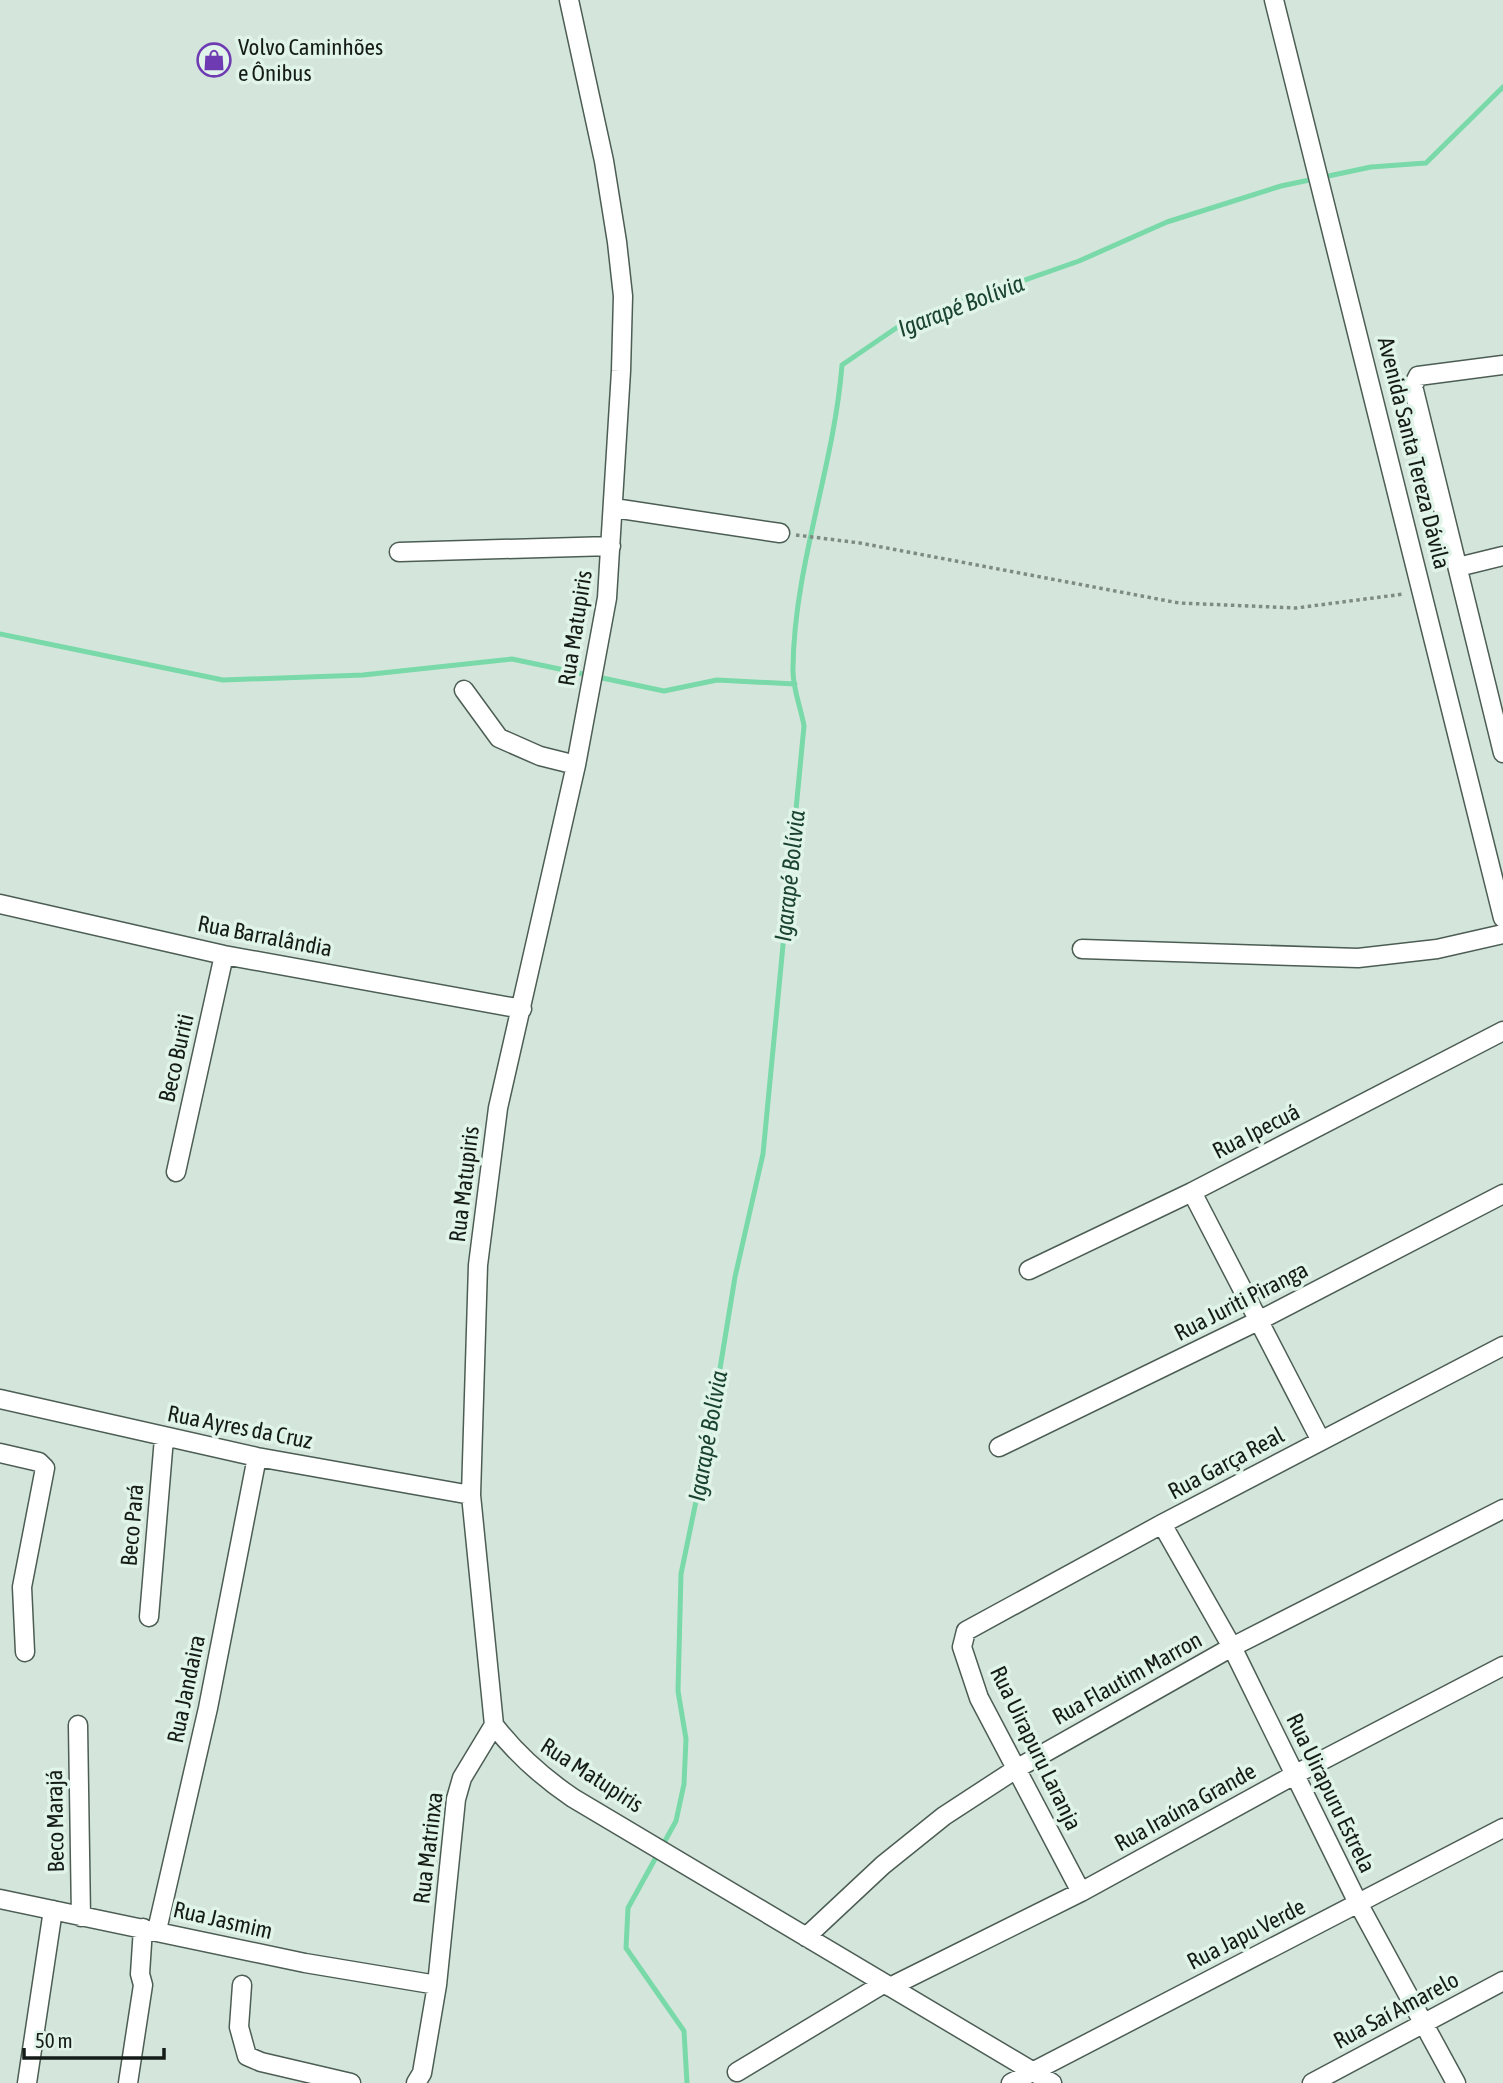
<svg xmlns="http://www.w3.org/2000/svg" width="1503" height="2083" font-family="'Asap Condensed',sans-serif">
  <rect width="100%" height="100%" fill="#d4e6db"/>
  <g fill="none" stroke-linecap="round" stroke-linejoin="round">
    <path stroke="#79d9a9" stroke-width="5" d="M 0,634 L 223,680 L 363,675 L 512,659 L 664,691 L 717,680 L 795,684
      M 687,2083 L 684,2031 L 626,1948 L 628,1908 L 676,1821 L 684,1784 L 686,1739 L 678,1691 L 681,1574 L 707,1448 L 735,1277 L 763,1154 L 804,726 C 801,708 792,687 793,668 C 794,566 834,467 842,365 L 905,322 L 1079,261 L 1167,222 L 1281,186 L 1371,167 L 1426,163 L 1503,87"/>
    <defs>
      <path id="minor" d="M 569,0 L 604,161 L 617,242 L 623,296 L 621,371 L 607,598 L 576,765 L 498,1108 L 478,1265 L 471,1495 L 494,1725 C 517,1755 542,1777 573,1798 L 1052,2083
        M 1274,0 L 1503,918
        M 1503,365 L 1418,376 L 1413,386 L 1503,753
        M 614,508 L 780,533
        M 399,552 L 611,546
        M 1458,567 L 1503,556
        M 464,690 L 499,738 L 540,756 L 576,765
        M 0,904 L 224,955 L 522,1009
        M 1082,949 L 1358,958 L 1437,949 L 1503,934
        M 176,1172 L 224,955
        M 1192,1192 L 1321,1441
        M 1029,1270 L 1192,1192 L 1503,1031
        M 0,1399 L 257,1457 L 471,1495
        M 999,1447 L 1260,1320 L 1503,1194
        M 0,1453 L 39,1462 L 45,1468 L 22,1587 L 25,1652
        M 1162,1524 L 1232,1647 L 1358,1903 L 1456,2083
        M 149,1617 L 164,1438
        M 78,1725 L 81,1917
        M 1081,1892 L 979,1698 L 962,1647 L 966,1631 L 1162,1524 L 1503,1346
        M 0,1899 L 305,1963 L 437,1985
        M 157,1930 L 208,1708 L 257,1457
        M 806,1937 L 883,1865 L 944,1816 L 1016,1769 L 1232,1647 L 1503,1509
        M 242,1985 L 239,2027 L 247,2056 L 261,2062 L 351,2083
        M 890,1987 L 1081,1892 L 1296,1774 L 1503,1666
        M 737,2072 L 883,1984
        M 27,2083 L 53,1910
        M 128,2083 L 143,1985 L 140,1974 L 143,1928
        M 416,2083 L 422,2073 L 437,1985 L 456,1799 L 462,1778 L 494,1725
        M 1011,2083 L 1503,1828
        M 1312,2083 L 1503,1981"/>
    </defs>
    <use href="#minor" stroke="#4c5d54" stroke-width="21"/>
    <path stroke="#7e8b83" stroke-width="3.5" stroke-dasharray="3.5 3.5" stroke-linecap="butt" d="M 796,535 L 860,543 L 1179,603 L 1296,608 L 1404,594"/>
    <use href="#minor" stroke="#fff" stroke-width="18"/>
  </g>
  <defs>
    <symbol id="shop-ring" viewBox="-11 -11 22 22"><circle r="9.5" fill="#e1f4e9" stroke="#6e3bb2" stroke-width="1.5"/><path d="M-5-2.5h2.3a2.7 3.5 0 0 1 5.4 0H5L5.5 6h-11ZM-1.5-2.5h3a1.5 2.3 0 0 0-3 0Z" fill="#6e3bb2"/></symbol>
  </defs>
  <g fill-rule="evenodd">
    <use href="#shop-ring" x="195" y="41" width="38" height="38"/>
  </g>
  <g text-anchor="middle" stroke-width="7" stroke-linejoin="round" paint-order="stroke">
    <g font-size="23" fill="#151c18" stroke="#e1f4e9" text-anchor="start">
      <text x="238" y="55">Volvo Caminhões<tspan x="238" dy="26">e Ônibus</tspan></text>
    </g>
    <g font-size="23" fill="#151c18" stroke="#e1f4e9">
      <text transform="translate(1414 453) rotate(76)" y="8">Avenida Santa Tereza Dávila</text>
      <text transform="translate(575 628) rotate(-81)" y="8">Rua Matupiris</text>
      <text transform="translate(265 936) rotate(11)" y="8">Rua Barralândia</text>
      <text transform="translate(176 1058) rotate(-77)" y="8">Beco Buriti</text>
      <text transform="translate(1256 1131) rotate(-27)" y="8">Rua Ipecuá</text>
      <text transform="translate(464 1184) rotate(-83)" y="8">Rua Matupiris</text>
      <text transform="translate(1241 1301) rotate(-27)" y="8">Rua Juriti Piranga</text>
      <text transform="translate(240 1427) rotate(11)" y="8">Rua Ayres da Cruz</text>
      <text transform="translate(1226 1463) rotate(-28)" y="8">Rua Garça Real</text>
      <text transform="translate(132 1525) rotate(-85)" y="8">Beco Pará</text>
      <text transform="translate(1127 1678) rotate(-29)" y="8">Rua Flautim Marron</text>
      <text transform="translate(186 1689) rotate(-78)" y="8">Rua Jandaira</text>
      <text transform="translate(1036 1748) rotate(64)" y="8">Rua Uirapuru Laranja</text>
      <text transform="translate(592 1775) rotate(33)" y="8">Rua Matupiris</text>
      <text transform="translate(1331 1793) rotate(64)" y="8">Rua Uirapuru Estrela</text>
      <text transform="translate(1185 1807) rotate(-29)" y="8">Rua Iraúna Grande</text>
      <text transform="translate(55 1821) rotate(-91)" y="8">Beco Marajá</text>
      <text transform="translate(428 1848) rotate(-83)" y="8">Rua Matrinxa</text>
      <text transform="translate(223 1920) rotate(13)" y="8">Rua Jasmim</text>
      <text transform="translate(1246 1934) rotate(-27)" y="8">Rua Japu Verde</text>
      <text transform="translate(1396 2010) rotate(-28)" y="8">Rua Saí Amarelo</text>
    </g>
    <g font-size="24" font-style="italic" fill="#1a4430" stroke="#e1f4e9">
      <text transform="translate(961 306) rotate(-21)" y="8">Igarapé Bolívia</text>
      <text transform="translate(790 876) rotate(-84)" y="8">Igarapé Bolívia</text>
      <text transform="translate(708 1436) rotate(-80)" y="8">Igarapé Bolívia</text>
    </g>
  </g>
  <path d="M24 2048v10h140v-10" fill="none" stroke="#151c18" stroke-width="3.5"/>
  <text x="35" y="2048" font-size="21" fill="#151c18" stroke="#e1f4e9" stroke-width="5" paint-order="stroke">50 m</text>
</svg>
